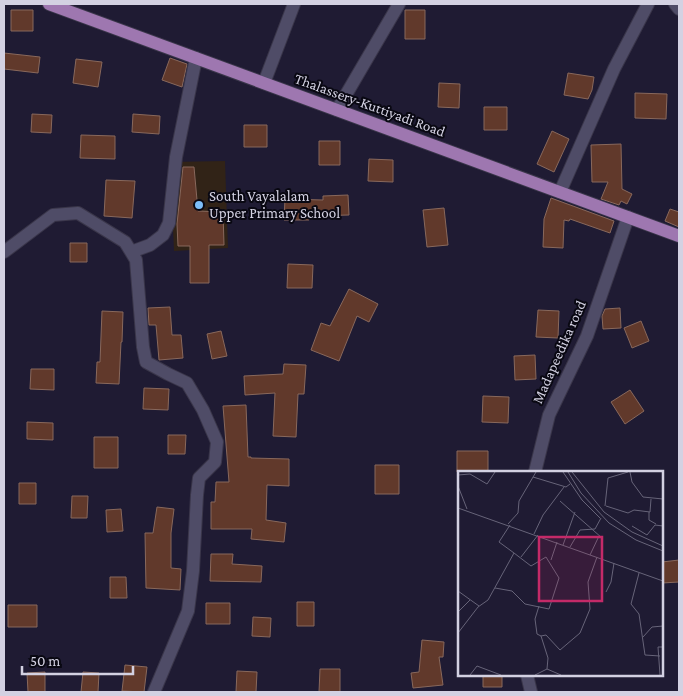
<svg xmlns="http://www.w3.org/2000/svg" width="683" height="696" font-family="'Crimson Pro',serif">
  <rect width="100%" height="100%" fill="#1f1b33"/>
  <path fill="#312317" d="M 225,161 L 228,248 L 174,251 L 170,162 Z"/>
  <path fill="#61392b" stroke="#88685c" d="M 11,10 L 33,10 L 33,31 L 11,31 Z
    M 405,10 L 425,10 L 425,39 L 405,39 Z
    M 4,53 L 40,57 L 38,73 L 4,69 Z
    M 170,58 L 187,64 L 182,87 L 162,80 Z
    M 76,59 L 102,62 L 98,87 L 73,83 Z
    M 568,73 L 594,77 L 592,90 L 588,99 L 564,95 Z
    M 439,83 L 460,84 L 459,108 L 438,107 Z
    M 635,93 L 667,94 L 666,119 L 635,118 Z
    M 484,107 L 507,107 L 507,130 L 484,130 Z
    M 32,114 L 52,115 L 51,133 L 31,132 Z
    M 133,114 L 160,116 L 159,134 L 132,132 Z
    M 244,125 L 267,125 L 267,147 L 244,147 Z
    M 552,131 L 569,139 L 554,172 L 537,164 Z
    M 81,135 L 115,136 L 115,159 L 80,158 Z
    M 319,141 L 340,141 L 340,165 L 319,165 Z
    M 621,144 L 622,189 L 632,194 L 627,204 L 621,201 L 619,205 L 601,199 L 608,182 L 592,182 L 591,145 Z
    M 369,159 L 393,160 L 393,182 L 368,181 Z
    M 183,167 L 194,167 L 198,211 L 223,212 L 224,245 L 209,245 L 209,283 L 190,283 L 190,246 L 178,246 L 177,224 Z
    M 106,180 L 135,181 L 132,218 L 104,216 Z
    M 348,195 L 349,215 L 309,216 L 309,220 L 284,220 L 285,199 L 323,200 L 323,196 Z
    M 551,198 L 614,221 L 610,233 L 570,219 L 569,221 L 564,220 L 563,248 L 543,247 L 544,219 Z
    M 444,208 L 448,245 L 427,247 L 423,210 Z
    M 670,209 L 679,212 L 679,227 L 665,221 Z
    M 70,243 L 87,243 L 87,262 L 70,262 Z
    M 288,264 L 313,265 L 312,288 L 287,288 Z
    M 349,289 L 378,304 L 369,322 L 357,316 L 339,361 L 311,350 L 321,323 L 330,326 Z
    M 170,307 L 172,335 L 181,335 L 183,358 L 159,360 L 156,325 L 149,325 L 148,308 Z
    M 620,308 L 621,328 L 603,329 L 602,316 L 605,309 Z
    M 538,310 L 559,311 L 558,338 L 536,337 Z
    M 102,311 L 123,312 L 122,342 L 121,342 L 119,384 L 96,383 L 97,362 L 100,362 Z
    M 641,321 L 649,341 L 632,348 L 624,328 Z
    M 221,331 L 227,356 L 212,359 L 207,334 Z
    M 535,355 L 536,379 L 515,380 L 514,356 Z
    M 284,364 L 306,365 L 304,394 L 298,394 L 296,437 L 273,436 L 275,393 L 245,395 L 244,376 L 283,374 Z
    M 31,369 L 54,369 L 54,390 L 30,389 Z
    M 144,388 L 169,389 L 168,410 L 143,409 Z
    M 630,390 L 644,411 L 625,424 L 611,402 Z
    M 483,396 L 509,397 L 508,423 L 482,422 Z
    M 246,405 L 248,457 L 251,457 L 251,458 L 289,459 L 289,486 L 267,485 L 266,520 L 286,523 L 284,542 L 251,539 L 252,529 L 211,529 L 211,502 L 215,502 L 216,482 L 229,482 L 223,406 Z
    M 27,422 L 53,423 L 53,440 L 27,439 Z
    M 168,435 L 186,435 L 185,454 L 168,454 Z
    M 94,437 L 118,437 L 118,468 L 94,468 Z
    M 457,451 L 488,451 L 488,472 L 457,472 Z
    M 375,465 L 399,465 L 399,494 L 375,494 Z
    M 19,483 L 36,483 L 36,504 L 19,504 Z
    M 72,496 L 88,496 L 87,518 L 71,518 Z
    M 157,507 L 174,509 L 171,533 L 171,568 L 181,569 L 180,590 L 146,588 L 145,533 L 153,533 Z
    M 121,509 L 123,531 L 107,532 L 106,510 Z
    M 211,554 L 233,554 L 232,564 L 262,566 L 261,582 L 210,581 Z
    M 679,560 L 679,582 L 662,583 L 662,562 Z
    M 110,577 L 126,577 L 127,598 L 110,598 Z
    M 297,602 L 314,602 L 314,626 L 297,626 Z
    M 206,603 L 230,603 L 230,624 L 206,624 Z
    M 8,605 L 37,605 L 37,627 L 8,627 Z
    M 253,617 L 271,618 L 270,637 L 252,636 Z
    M 422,640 L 444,642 L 443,657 L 439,657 L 443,685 L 413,688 L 411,673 L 419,672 Z
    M 125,665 L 147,667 L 144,692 L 122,691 Z
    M 320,669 L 340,669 L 340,692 L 319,692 Z
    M 237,671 L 257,672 L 256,692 L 236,692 Z
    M 45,672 L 45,692 L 28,692 L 27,673 Z
    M 83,672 L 99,673 L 98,692 L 81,692 Z
    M 483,675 L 502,675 L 502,687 L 483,687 Z"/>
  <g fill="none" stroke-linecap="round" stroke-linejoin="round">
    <defs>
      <path id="street" d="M 675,4 L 679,9
        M 264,83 L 294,4
        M 337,110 L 399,4
        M 560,192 L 614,69 L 648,4
        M 4,252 L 53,215 L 78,213 L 125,242 L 136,260 L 143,347 L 146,362 L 168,374 L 187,383 L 203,410 L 217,442 L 215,462 L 199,478 L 197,495 L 193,571 L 188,611 L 154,692
        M 131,252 L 150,245 L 163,235 L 169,223 L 176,157 L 196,58
        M 535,472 L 549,415 L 587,336 L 628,217
        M 527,675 L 531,692"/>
      <path id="primary" d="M 49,4 L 679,236"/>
    </defs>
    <use href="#street" stroke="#3a364a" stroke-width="14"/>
    <use href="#primary" stroke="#3a364a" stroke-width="14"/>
    <use href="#street" stroke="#4f4c67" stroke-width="12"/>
    <use href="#primary" stroke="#9e77b0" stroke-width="12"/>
  </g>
  <circle fill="#7dbef9" stroke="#090812" stroke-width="2" cx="199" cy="205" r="5"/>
  <g text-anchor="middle" stroke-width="4" stroke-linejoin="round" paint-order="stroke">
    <g font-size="15" fill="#d3d1e2" stroke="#090812">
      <text transform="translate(370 105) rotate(20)" y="5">Thalassery-Kuttiyadi Road</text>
      <text transform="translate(559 352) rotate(-66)" y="5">Madapeedika road</text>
    </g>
    <g font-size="15" fill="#d3d1e2" stroke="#090812" text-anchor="start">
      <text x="209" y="201">South Vayalalam<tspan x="209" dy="17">Upper Primary School</tspan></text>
    </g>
  </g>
  <g transform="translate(458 471)">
    <rect width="205" height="205" fill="#1f1b33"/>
    <path fill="none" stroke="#676479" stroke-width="1" d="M 105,1 L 124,29 L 142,47M 110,1 L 123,22 L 151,52 L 178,69 L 205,80M 114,1 L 146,41 L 174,61 L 205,75M 172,1 L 174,11 L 185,26 L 205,28 L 205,31M 0,4 L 12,3 L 29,13 L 37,1M 75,6 L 108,16 L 112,13M 0,15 L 9,38M 102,30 L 144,67M 147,35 L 150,7 L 170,1M 148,35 L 170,42 L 176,39 L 192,41 L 193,28M 0,37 L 205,110M 191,41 L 191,49 L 198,53M 50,53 L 60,42 L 61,30 L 78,1M 52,54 L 41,71 L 56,82M 174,55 L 189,64 L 197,54 L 205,55M 76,63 L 85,44 L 106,16M 105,74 L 117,41M 112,76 L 122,59 L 137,58 L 143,47M 132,84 L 141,65M 63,86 L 80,64M 93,89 L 99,71M 181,102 L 173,133 L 181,143 L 187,184 L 202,185M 0,120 L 21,135M 148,121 L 153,111 L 156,92M 81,135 L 77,148 L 79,163 L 83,165M 0,141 L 12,129M 0,162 L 20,136 L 30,129 L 56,82 L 73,95 L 88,86 L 101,107 L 91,138 L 67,133 L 54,120 L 37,117M 185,166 L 194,156 L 205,155M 89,198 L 90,187 L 83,165 L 88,164 L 102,179 L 122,162 L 132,138 L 130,111 L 139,86M 12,204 L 19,195 L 43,204M 77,204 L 89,198 L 103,204M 202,204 L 200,176 L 205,176"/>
    <path fill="#c42a68" fill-opacity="0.15" stroke="#c42a68" stroke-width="2.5" d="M 81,66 L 144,66 L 144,130 L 81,130 Z"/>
    <rect width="205" height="205" fill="none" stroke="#d3d1e2" stroke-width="2.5"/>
  </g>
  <rect width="683" height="696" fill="none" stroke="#d3d1e2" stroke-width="10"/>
  <path d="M22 666v8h111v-8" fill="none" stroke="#d3d1e2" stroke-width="2.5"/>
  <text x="30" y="666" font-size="15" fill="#d3d1e2" stroke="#090812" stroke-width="4" paint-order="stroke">50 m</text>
</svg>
